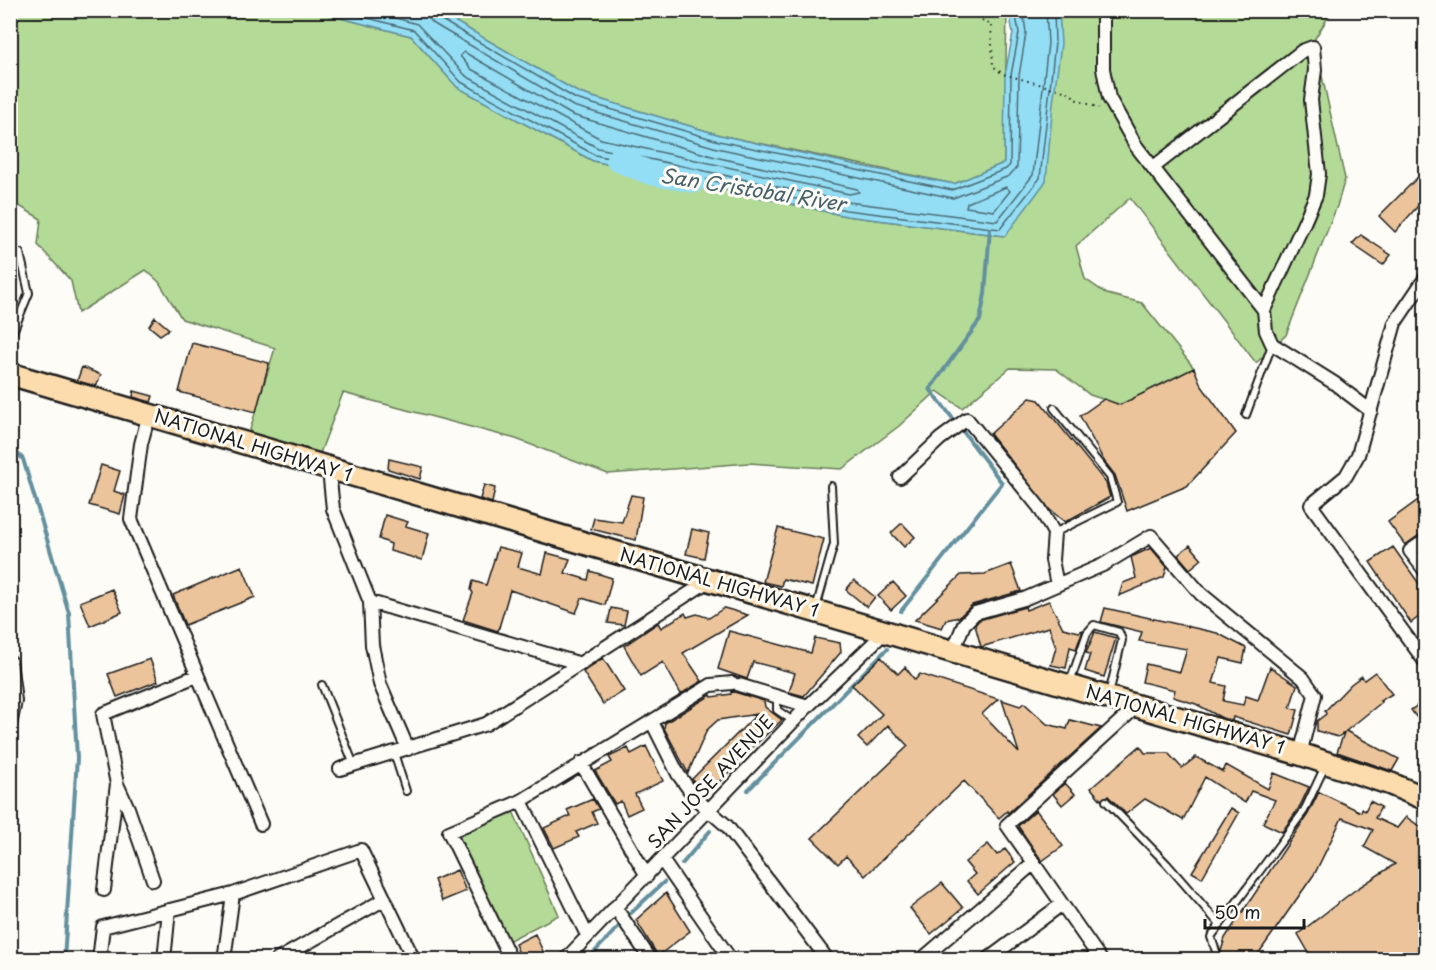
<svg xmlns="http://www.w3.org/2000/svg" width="1436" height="970" font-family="'Playpen Sans',sans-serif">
  <rect width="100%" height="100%" fill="#fdfcf7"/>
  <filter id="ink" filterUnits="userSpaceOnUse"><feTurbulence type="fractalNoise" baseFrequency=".0167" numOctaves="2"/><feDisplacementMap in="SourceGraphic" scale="12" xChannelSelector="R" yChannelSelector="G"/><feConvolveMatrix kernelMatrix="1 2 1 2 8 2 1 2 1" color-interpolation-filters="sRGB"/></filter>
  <g filter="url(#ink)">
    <path fill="#b3da96" stroke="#687b59" stroke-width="1.5" d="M 10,11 L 313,11 L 411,36 L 457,87 L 593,161 L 846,216 L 1004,236 C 1032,159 1064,94 1059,11 L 1332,11 L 1314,40 L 1345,179 L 1337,206 L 1286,335 L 1256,363 L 1130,198 L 1076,246 L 1085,279 L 1107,294 L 1142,303 L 1194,368 L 1120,405 L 1090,395 L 1056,369 L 1010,368 L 962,408 L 937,391 L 899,426 L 842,469 L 749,463 L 608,474 L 516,439 L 343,393 L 320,453 L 249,433 L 275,348 L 182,319 L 159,282 L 146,270 L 78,313 L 71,281 L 38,245 L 41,219 L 11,201 Z
      M 437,11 L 1007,11 L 1004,163 L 954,184 L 720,135 L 579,93 Z
      M 512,809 L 559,915 L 508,941 L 456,838 Z"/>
    <path fill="#93def5" stroke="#63909e" stroke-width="1.5" d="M 313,11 L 437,11 L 579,93 L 720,135 L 865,167 L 954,184 L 1004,163 L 1005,75 L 1013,33 L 1009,11 L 1059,11 L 1061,44 L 1053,103 L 1046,181 L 1005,236 L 846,216 L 593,161 L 457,87 L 411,36 Z"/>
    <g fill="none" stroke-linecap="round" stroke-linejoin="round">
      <path stroke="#4c6a73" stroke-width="1.5" d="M 337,10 L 414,30 L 461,82 L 595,155 L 846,210 L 1000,229 L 1040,178 L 1055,43 L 1054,10
        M 367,10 L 417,24 L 466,76 L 598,148 L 848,202 L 997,221 L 1033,175 L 1048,43 L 1046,10
        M 427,10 L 429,19 L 434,24 L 573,106 L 717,148 L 953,198 L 1009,176 L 1017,167 L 1019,76 L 1026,33 L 1023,10
        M 435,10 L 438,18 L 576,99 L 719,141 L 952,190 L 1006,169 L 1010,165 L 1011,75 L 1019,33 L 1015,10
        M 464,52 L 572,115 L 715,157 L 857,189 L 859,192 L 849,194 L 601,139 L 471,69 L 460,56 Z
        M 1006,187 L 1010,191 L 994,211 L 966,207 L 967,203 Z"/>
      <path stroke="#63909e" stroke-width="4" d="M 954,420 L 930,389 L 980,320 L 985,294 L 990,229
        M 10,446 L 23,459 L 69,613 L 77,758 L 64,960
        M 901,611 L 1002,483 L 962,430
        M 748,790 L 887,649
        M 682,864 L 710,831
        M 631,913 L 664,882
        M 587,960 L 620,925"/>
      <path stroke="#93def5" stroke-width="24" d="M 618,160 L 650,173 L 694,181"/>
    </g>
    <path fill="#ebc49b" stroke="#1c1c1c" stroke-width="1.5" d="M 1425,170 L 1425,198 L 1395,232 L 1379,216 Z
      M 1361,235 L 1391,255 L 1383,265 L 1352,244 Z
      M 155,317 L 169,329 L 160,335 L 149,326 Z
      M 192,343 L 269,363 L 256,412 L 179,392 Z
      M 82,367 L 101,375 L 96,386 L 77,381 Z
      M 1194,368 L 1201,385 L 1236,433 L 1187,486 L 1127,511 L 1115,475 L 1104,461 L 1080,416 L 1104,399 L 1120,405 Z
      M 134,391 L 153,396 L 151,402 L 133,397 Z
      M 1030,398 L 1039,400 L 1106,483 L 1110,497 L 1065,522 L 1050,510 L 990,434 Z
      M 389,459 L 423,467 L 420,479 L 388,469 Z
      M 101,465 L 120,471 L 114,491 L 125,495 L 120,514 L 89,505 Z
      M 484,485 L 495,488 L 492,503 L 480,499 Z
      M 631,495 L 643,497 L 636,540 L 591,529 L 594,518 L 622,522 Z
      M 1425,495 L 1425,531 L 1405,545 L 1388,522 Z
      M 385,515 L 408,522 L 406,526 L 429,533 L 422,560 L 390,551 L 391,544 L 379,539 Z
      M 902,523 L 915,537 L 904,547 L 891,533 Z
      M 778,528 L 824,539 L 812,586 L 783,579 L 781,586 L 763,582 Z
      M 692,529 L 709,533 L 704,558 L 686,554 Z
      M 1190,545 L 1202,559 L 1190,569 L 1178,555 Z
      M 498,547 L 522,553 L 518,567 L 542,574 L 547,553 L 570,559 L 565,573 L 588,580 L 590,571 L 612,578 L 605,605 L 582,598 L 576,613 L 510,590 L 498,631 L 463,620 L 473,593 L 471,590 L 473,581 L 486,585 Z
      M 1393,547 L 1425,592 L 1425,612 L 1411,623 L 1370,562 Z
      M 1151,548 L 1167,567 L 1164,577 L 1119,596 L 1123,583 L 1136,578 L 1131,557 Z
      M 1011,564 L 1021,591 L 972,605 L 959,617 L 946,620 L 942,628 L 915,620 L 961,575 L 985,574 Z
      M 242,566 L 255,597 L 185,625 L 173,595 Z
      M 854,580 L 875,597 L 867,607 L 846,590 Z
      M 893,582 L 906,596 L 891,610 L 878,596 Z
      M 112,589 L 122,612 L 90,626 L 80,602 Z
      M 1049,601 L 1063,628 L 1079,632 L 1083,630 L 1076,649 L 1070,647 L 1066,668 L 1051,665 L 1056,647 L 1049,627 L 981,647 L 975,625 L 979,620 L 1025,607 L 1026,610 Z
      M 611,608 L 627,611 L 624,625 L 608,623 Z
      M 724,608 L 748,615 L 683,653 L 702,681 L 681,694 L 663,662 L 641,676 L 624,646 L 658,623 L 661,628 L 685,613 L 687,617 L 697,614 L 709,618 Z
      M 1105,608 L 1217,633 L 1246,648 L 1243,663 L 1221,658 L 1213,683 L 1226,686 L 1223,701 L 1243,705 L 1246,696 L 1258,700 L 1270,667 L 1297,685 L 1290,708 L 1298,710 L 1291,735 L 1233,717 L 1232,721 L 1222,718 L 1196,704 L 1173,697 L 1175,690 L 1142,682 L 1146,664 L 1180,672 L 1187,649 L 1139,641 L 1142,632 L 1101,622 Z
      M 729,631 L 811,653 L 815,638 L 840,643 L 841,652 L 804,696 L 789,692 L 795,673 L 753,662 L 747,679 L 718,669 Z
      M 1095,632 L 1116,638 L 1104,677 L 1085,671 L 1090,654 L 1086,653 Z
      M 881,657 L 898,674 L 905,667 L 915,680 L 920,674 L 998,699 L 982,714 L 1019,753 L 1002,700 L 1020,706 L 1024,703 L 1047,724 L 1067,729 L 1070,720 L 1101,728 L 1008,813 L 1007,811 L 999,818 L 964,781 L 865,876 L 846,856 L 838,864 L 812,838 L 908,746 L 888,725 L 867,747 L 858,738 L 882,714 L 852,685 Z
      M 603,658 L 624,691 L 603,704 L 583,672 Z
      M 150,659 L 158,681 L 117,697 L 108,674 Z
      M 1375,672 L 1392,694 L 1380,701 L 1382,702 L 1346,731 L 1399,759 L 1392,771 L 1337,752 L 1344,733 L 1338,737 L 1317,731 L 1317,721 L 1326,714 L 1325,711 L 1351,684 L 1362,676 L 1364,680 Z
      M 731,691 L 764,701 L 765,707 L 782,720 L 730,768 L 731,770 L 706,795 L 692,779 L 757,714 L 718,720 L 707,730 L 688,773 L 664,728 L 665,723 L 711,695 L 712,697 L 731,694 Z
      M 1425,700 L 1425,712 L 1417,718 L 1411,710 Z
      M 646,746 L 663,781 L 635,794 L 642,808 L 627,815 L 621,801 L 615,804 L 595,771 L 612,762 L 609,757 L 628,748 L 631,754 Z
      M 1140,746 L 1145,753 L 1168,753 L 1182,768 L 1196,757 L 1223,772 L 1226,765 L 1268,789 L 1274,773 L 1309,787 L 1299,808 L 1282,832 L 1263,823 L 1275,800 L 1251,791 L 1245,803 L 1205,777 L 1183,820 L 1145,799 L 1126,814 L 1108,796 L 1101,800 L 1091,788 Z
      M 1065,783 L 1075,794 L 1062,805 L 1053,794 Z
      M 1319,792 L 1361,812 L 1362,809 L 1365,811 L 1370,801 L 1381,807 L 1375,818 L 1397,828 L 1406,817 L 1425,830 L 1425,960 L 1313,960 L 1298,934 L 1355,890 L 1395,864 L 1364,847 L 1373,830 L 1342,818 L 1315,873 L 1254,960 L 1224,960 L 1221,951 L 1225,938 L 1308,814 Z
      M 593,799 L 599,809 L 592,812 L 597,823 L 576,832 L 579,837 L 554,848 L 544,828 L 570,816 L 567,810 Z
      M 1231,808 L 1239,813 L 1202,878 L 1192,872 Z
      M 1036,810 L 1063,846 L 1042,861 L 1018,826 Z
      M 988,844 L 997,855 L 1005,849 L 1015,862 L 978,894 L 967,881 L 975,874 L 965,862 Z
      M 457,870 L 466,891 L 442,901 L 434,880 Z
      M 942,883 L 963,908 L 931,934 L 910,908 Z
      M 666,893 L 690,931 L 658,956 L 636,920 Z
      M 535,934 L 547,960 L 522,960 L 515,944 Z"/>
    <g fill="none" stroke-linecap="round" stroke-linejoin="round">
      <defs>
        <path id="lane" d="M 10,339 L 29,293 L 20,253
          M 1054,408 L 1110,477 L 1117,502 L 1054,533
          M 1246,415 L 1272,345
          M 816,608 L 834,544 L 831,486
          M 1070,682 L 1087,633 L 1094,625 L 1119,632 L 1122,640 L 1109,694
          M 322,685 L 354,765
          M 777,696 L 777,710 L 793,721
          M 394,753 L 406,791
          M 1106,801 L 1167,864 L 1220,925
          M 1219,960 L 1211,937 L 1304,811 L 1325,766"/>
        <path id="street" d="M 1103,10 L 1103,69 L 1109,98 L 1136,146 L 1264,310
          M 1155,166 L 1302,51 L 1313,47 L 1315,70 L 1311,100 L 1319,174 L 1316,195 L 1304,223 L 1264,310 L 1266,331 L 1272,344 L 1334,383 L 1371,411
          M 1426,277 L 1395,323 L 1358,455 L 1346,476 L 1311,505 L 1426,663
          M 149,414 L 141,444 L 131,519 L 261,824
          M 329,470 L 333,509 L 370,602 L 372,645 L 380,684 L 408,749
          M 900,477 L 940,439 L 967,419 L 1039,507 L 1054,533 L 1052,560 L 1057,585
          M 1426,540 L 1410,551 L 1426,572
          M 370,602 L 581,664
          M 953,651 L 964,624 L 975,613 L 1024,599 L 1103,565 L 1151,536 L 1201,594 L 1303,678 L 1315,695 L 1300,754
          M 10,661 L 15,701 L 10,725
          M 739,685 L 808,706
          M 652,722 L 678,774 L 696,799 L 727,826 L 828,960
          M 581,763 L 647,876
          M 340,769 L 486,724 L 710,580
          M 521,801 L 587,935
          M 662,860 L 731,960
          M 153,880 L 128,808 L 117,784 L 103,714 L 196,676
          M 104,890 L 117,784
          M 615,907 L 651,960
          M 99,960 L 103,927 L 233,894 L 361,850 L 414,960
          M 164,960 L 169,910
          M 224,960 L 233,894
          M 277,960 L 385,899
          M 511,960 L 449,832 L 521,801 L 711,685 L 732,683
          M 565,960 L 808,706 L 885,632
          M 921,960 L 1034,863
          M 987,960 L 1062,904
          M 1101,960 L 1007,825 L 1137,706"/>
        <path id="highway" d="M 10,374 L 1300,754 L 1391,784 L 1426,799"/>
      </defs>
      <use href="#lane" stroke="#1c1c1c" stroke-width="10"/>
      <use href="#street" stroke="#1c1c1c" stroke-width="16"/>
      <use href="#highway" stroke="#1c1c1c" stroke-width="26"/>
      <path stroke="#1c1c1c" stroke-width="2" stroke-dasharray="1.5 4.5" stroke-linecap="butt" d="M 960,10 L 991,24 L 993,66 L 1003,74 L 1071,93 L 1075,99 L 1099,108"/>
      <use href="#lane" stroke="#fdfcf7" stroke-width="6"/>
      <use href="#street" stroke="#fdfcf7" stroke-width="12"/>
      <use href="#highway" stroke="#fcdcac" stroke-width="21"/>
    </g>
  </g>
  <g text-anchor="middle" stroke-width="6" stroke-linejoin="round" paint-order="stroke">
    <g font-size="18" fill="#1c1c1c" stroke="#fdfcf7">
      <text transform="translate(253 446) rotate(17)" y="6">NATIONAL HIGHWAY 1</text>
      <text transform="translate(719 583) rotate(16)" y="6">NATIONAL HIGHWAY 1</text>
      <text transform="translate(1185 720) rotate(16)" y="6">NATIONAL HIGHWAY 1</text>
      <text transform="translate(711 782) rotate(-47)" y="6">SAN JOSE AVENUE</text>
    </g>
    <g font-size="20" font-style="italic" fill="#466068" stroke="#fdfcf7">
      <text transform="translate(753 190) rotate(9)" y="7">San Cristobal River</text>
    </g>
  </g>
  <rect width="1436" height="970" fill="none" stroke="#fdfcf7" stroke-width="36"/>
  <rect x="18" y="18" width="1400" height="934" fill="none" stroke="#1c1c1c" stroke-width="2" filter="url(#ink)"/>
  <path d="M1205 919v9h99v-9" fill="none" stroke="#1c1c1c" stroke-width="3"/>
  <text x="1214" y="919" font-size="18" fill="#1c1c1c" stroke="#fdfcf7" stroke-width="4.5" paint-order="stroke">50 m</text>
</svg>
